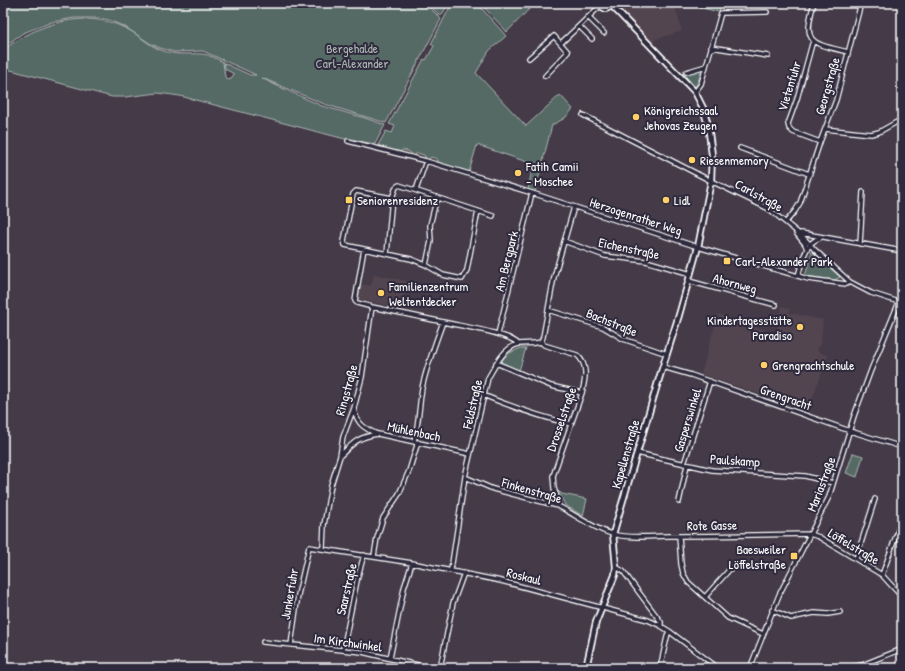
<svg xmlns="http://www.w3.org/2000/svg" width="905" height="671" font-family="'Patrick Hand',sans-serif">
  <rect width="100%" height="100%" fill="#443a48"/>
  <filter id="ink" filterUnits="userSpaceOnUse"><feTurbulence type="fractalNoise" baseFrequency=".025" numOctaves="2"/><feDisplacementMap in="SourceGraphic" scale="8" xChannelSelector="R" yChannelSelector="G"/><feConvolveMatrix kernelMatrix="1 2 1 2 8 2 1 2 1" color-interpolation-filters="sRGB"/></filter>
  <g filter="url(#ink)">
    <path fill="#534550" d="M 620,3 L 674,3 L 682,31 L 656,39 L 652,43 L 623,11 L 620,7 Z
      M 374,274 L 407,281 L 401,308 L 356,299 L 359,284 L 371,286 Z
      M 782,306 L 790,309 L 790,313 L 823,320 L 821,342 L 817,351 L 828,356 L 808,410 L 701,374 L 718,314 L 776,334 Z"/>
    <path fill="#576b65" stroke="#abb5b2" d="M 3,3 L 425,3 L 441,19 L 386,123 L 324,104 L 262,78 L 269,82 L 322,106 L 365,118 L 385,125 L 375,144 L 345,139 L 180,96 L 158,93 L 125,97 L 112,97 L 3,68 L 3,50 C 37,24 85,8 125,28 C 138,34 148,45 161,50 C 175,56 188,53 203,54 C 210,55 217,59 223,62 L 225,77 L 230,80 L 234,74 L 225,69 L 224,63 L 250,75 L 256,75 L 203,51 L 174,52 L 160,48 L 151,44 L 125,27 L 109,20 L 99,18 L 74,18 L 52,22 L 23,33 L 3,47 Z
      M 426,3 L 449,3 L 441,16 Z
      M 452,3 L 477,3 L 506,36 L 489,51 L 476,73 L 526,126 L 560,95 L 573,109 L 565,118 L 552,125 L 535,192 L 528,190 L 533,164 L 477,145 L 469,172 L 439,163 L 437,159 L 431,157 L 428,160 L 426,159 L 424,155 L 417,153 L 414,156 L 412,156 L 410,152 L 403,150 L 398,153 L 384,149 L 384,147 L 378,145 L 386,131 L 392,133 L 395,126 L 389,124 L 424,59 L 426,60 L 434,46 L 431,44 Z
      M 480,3 L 535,3 L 507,32 Z
      M 711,3 L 721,3 L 719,12 L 698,7 Z
      M 704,67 L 695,88 L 683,73 Z
      M 812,251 L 840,277 L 839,278 L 834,280 L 805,276 Z
      M 521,348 L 526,348 L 519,371 L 502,365 L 500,363 L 507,354 Z
      M 853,453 L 863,456 L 857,477 L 846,473 Z
      M 558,491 L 562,494 L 587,499 L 583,516 L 565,505 Z"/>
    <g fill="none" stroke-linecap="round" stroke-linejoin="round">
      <defs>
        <path id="minor" d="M 814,3 C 802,44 811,43 848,52
          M 588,17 L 604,33
          M 579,26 L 592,39
          M 814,42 L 812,44 L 797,99 L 788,124 L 789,128 L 793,132 L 820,142
          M 561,43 L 600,6
          M 711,47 L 768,56
          M 529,58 L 554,36 L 568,52 L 545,76
          M 686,72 L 706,66
          M 695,92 L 701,84 L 721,13 L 767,12
          M 583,115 L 711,181 L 769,209 L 802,236 L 815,250 L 850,282 L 871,293 L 902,303
          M 825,129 L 871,134 L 879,132 L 902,119
          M 348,141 L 426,161 L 532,193 L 698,247 L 798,276 L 808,279 L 846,284 L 850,282
          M 740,148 L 809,174
          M 416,190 L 426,161
          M 392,198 L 356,191 L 353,194 L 344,241 L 345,245 L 411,259 L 426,265 L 443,275 L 462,279 L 467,270 L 478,211
          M 786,222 L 795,211 L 800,203 L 820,142 L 836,100 L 861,3
          M 796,233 L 805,244 L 807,249
          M 801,233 L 902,251
          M 564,241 L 605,256 L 646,261 L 691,274
          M 860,244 L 863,192
          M 364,249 L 355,301 L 357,303 L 372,307
          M 387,254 L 392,198 L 396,187 L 399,185 L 493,216
          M 426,265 L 431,241 L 430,225 L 437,197
          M 798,276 C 802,263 805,242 820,238
          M 689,281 L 776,305
          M 548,310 L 603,327 L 623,339 L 667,354
          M 443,322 C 459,326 510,333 518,344
          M 498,334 L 532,193
          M 541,342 L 544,345 L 577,355 C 589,365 585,380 582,393 L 553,476 L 554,488 L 558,502 L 558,506
          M 541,342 L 543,337 L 554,277 L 574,207
          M 496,363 L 551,386 L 582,393
          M 663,367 L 691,375 L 850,431 L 902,447
          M 483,395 C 512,407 540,417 571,424
          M 354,409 C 357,424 364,428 377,434
          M 637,453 L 712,470 L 805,476 L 833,483
          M 340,456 C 354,442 358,437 378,434 L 470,454
          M 684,464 L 710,381
          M 465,477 L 493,489 L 558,506 C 576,515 592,528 612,534 C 630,539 651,536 670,536 C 716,536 763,535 810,534 L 819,537 L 882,575 L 902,597
          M 679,502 L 687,465
          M 679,536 L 681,564 L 683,573 L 688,582 L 728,618 L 763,634
          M 323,548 L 324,525 L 331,485 L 340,456 L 343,437 L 354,408 L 362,377 L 372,307 L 443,322 C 435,344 427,365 422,388 C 419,406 419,423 414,441
          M 374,556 L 377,538 L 383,518 L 399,494 L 409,471 L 418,442
          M 856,559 L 875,499
          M 616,567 L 623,571 L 661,622 L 661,626
          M 451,570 L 465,477 L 488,378 C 495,366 504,347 519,344 C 526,343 534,344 541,342
          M 882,575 L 902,519
          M 705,597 L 730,569 L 737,566
          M 772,610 L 791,618 L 814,613 L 828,614 L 840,612
          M 263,642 L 362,652 L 430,668
          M 291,645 L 298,595 L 309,547 L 412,563 L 501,581 L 648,620 L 661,626 L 669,631 L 718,668
          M 343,650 L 358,576 L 364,555
          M 390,658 L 404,588 L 412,563
          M 627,667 L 629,668
          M 440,668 L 453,603 L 464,573
          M 660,668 L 667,637 L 669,631
          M 750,668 L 779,595 L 829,497 L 854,416 L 871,370 L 899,302
          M 846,668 L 862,665 L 902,649"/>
        <path id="tertiary" d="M 598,3 L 600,6 L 606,9 L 612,6 L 614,3
          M 586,668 L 596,622 L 615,575 L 616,567 L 613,534 L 658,382 L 679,315 L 698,247 L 711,181 L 712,155 L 708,125 L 703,108 L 695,92 L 612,6"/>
      </defs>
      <use href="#minor" stroke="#fff" stroke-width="6"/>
      <use href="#tertiary" stroke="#fff" stroke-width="8"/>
      <use href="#minor" stroke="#2f2a3d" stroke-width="3.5"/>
      <use href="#tertiary" stroke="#2f2a3d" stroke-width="4.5"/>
    </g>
  </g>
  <g fill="#ffd166" stroke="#2f2a3d" stroke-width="1.5">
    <circle cx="636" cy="117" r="4"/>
    <circle cx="692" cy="160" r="4"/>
    <circle cx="518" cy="173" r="4"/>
    <rect x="345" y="196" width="8" height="8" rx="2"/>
    <circle cx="666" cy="200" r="4"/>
    <rect x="723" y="257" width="8" height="8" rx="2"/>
    <circle cx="381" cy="293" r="4"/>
    <circle cx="800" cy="327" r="4"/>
    <circle cx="764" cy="365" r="4"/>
    <rect x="790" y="552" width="8" height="8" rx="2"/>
  </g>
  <g text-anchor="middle" stroke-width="4" stroke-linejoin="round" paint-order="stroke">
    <g font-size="13" fill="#abb5b2" stroke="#2f2a3d">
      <text x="352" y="53">Bergehalde<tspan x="352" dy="15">Carl-Alexander</tspan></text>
    </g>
    <g font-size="13" fill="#fff" stroke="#2f2a3d">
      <text transform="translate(789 86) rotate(-73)" y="5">Vietenfuhr</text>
      <text transform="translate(827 86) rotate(-74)" y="5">Georgstraße</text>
      <text transform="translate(759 195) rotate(29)" y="5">Carlstraße</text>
      <text transform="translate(636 216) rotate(18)" y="5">Herzogenrather Weg</text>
      <text transform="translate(629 248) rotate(12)" y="5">Eichenstraße</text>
      <text transform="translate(506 261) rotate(-76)" y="5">Am Bergpark</text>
      <text transform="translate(735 283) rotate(15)" y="5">Ahornweg</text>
      <text transform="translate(612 322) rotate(22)" y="5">Bachstraße</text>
      <text transform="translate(346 390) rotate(-75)" y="5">Ringstraße</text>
      <text transform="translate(786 397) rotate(19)" y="5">Grengracht</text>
      <text transform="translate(472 404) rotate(-77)" y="5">Feldstraße</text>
      <text transform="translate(561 419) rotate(-71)" y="5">Drosselstraße</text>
      <text transform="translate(687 420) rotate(-73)" y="5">Gasperswinkel</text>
      <text transform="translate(414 431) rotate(12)" y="5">Mühlenbach</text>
      <text transform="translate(625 454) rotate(-74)" y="5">Kapellenstraße</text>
      <text transform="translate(735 460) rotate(4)" y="5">Paulskamp</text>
      <text transform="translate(821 484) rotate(-69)" y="5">Mariastraße</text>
      <text transform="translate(532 490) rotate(16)" y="5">Finkenstraße</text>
      <text transform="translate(712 525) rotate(-1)" y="5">Rote Gasse</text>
      <text transform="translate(854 546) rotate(31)" y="5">Löffelstraße</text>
      <text transform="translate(524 576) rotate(14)" y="5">Roskaul</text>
      <text transform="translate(346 589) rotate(-77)" y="5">Saarstraße</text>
      <text transform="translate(289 594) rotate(-80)" y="5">Junkerfuhr</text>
      <text transform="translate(348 642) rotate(8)" y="5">Im Kirchwinkel</text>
    </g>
    <g font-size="13" fill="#fff" stroke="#2f2a3d" text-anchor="start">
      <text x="644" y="115">Königreichssaal<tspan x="644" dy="15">Jehovas Zeugen</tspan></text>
      <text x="700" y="165">Riesenmemory</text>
      <text x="526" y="171">Fatih Camii<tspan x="526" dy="15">- Moschee</tspan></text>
      <text x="357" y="205">Seniorenresidenz</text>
      <text x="674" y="205">Lidl</text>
      <text x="735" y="266">Carl-Alexander Park</text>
      <text x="389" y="291">Familienzentrum<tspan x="389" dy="15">Weltentdecker</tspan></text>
      <text x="792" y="325" text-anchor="end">Kindertagesstätte<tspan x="792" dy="15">Paradiso</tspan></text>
      <text x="772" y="370">Grengrachtschule</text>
      <text x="786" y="554" text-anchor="end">Baesweiler<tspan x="786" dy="15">Löffelstraße</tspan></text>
    </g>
  </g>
  <rect width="905" height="671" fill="none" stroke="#2f2a3d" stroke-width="16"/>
  <rect x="8" y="8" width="889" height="655" fill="none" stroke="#fff" stroke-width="1.5" filter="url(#ink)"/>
</svg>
